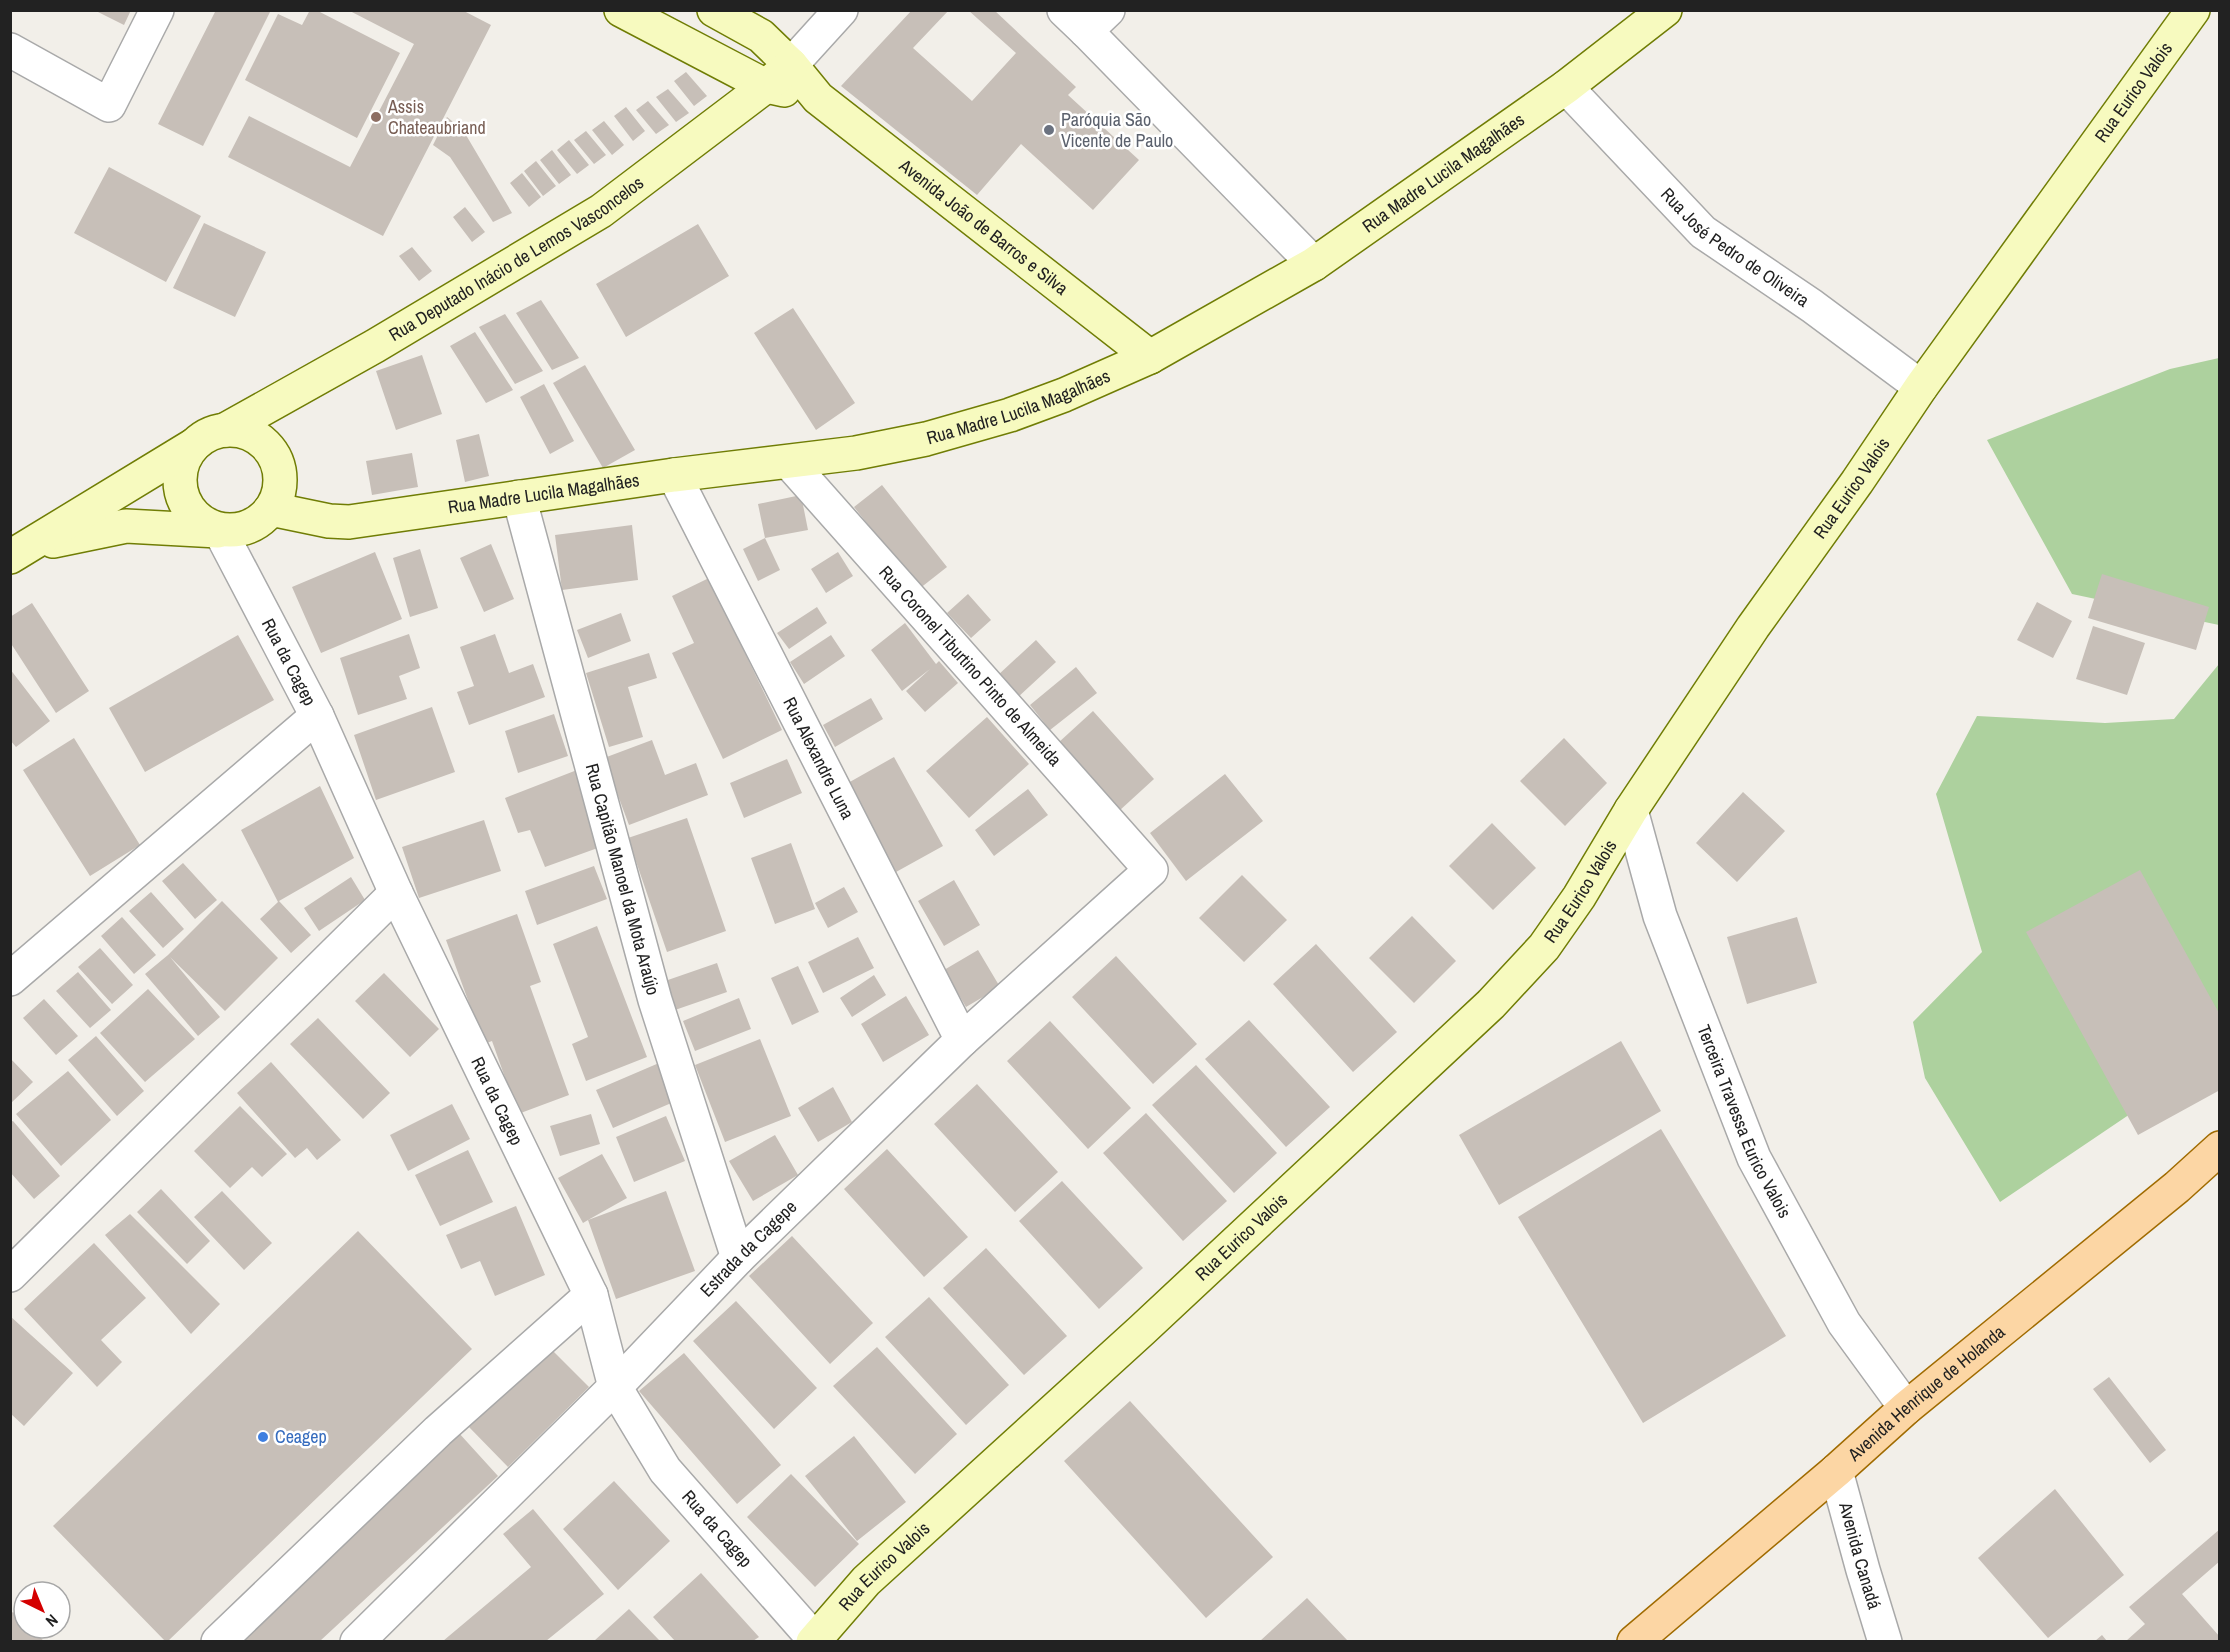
<svg xmlns="http://www.w3.org/2000/svg" width="2230" height="1652" font-family="'Archivo Narrow',sans-serif">
  <rect width="100%" height="100%" fill="#f2efe9"/>
  <path fill="#add19e" d="M 2219,358 L 2219,625 L 2072,594 L 1987,440 L 2170,369 Z
    M 2219,664 L 2219,1054 L 2000,1202 L 1925,1078 L 1913,1022 L 1982,952 L 1936,794 L 1977,716 L 2105,723 L 2174,719 Z"/>
  <path fill="#c7bfb8" d="M 94,10 L 131,10 L 124,25 Z
    M 216,10 L 271,10 L 203,146 L 158,124 Z
    M 310,10 L 316,10 L 400,53 L 357,138 L 245,80 L 278,14 L 302,25 Z
    M 348,10 L 462,10 L 491,25 L 383,236 L 228,157 L 249,116 L 350,167 L 414,44 Z
    M 912,10 L 949,10 L 913,48 L 972,101 L 1016,53 L 968,10 L 994,10 L 1076,87 L 1068,95 L 1139,160 L 1093,210 L 1021,144 L 977,195 L 841,86 Z
    M 686,72 L 707,96 L 694,106 L 674,81 Z
    M 668,89 L 689,113 L 676,122 L 656,97 Z
    M 648,101 L 669,125 L 656,134 L 636,110 Z
    M 626,107 L 645,131 L 633,141 L 614,116 Z
    M 447,117 L 463,130 L 512,213 L 493,222 L 450,157 L 433,145 Z
    M 604,121 L 624,145 L 612,155 L 592,130 Z
    M 586,131 L 606,155 L 594,164 L 574,140 Z
    M 569,140 L 589,165 L 577,174 L 557,150 Z
    M 552,150 L 571,175 L 559,184 L 540,160 Z
    M 536,161 L 556,186 L 543,196 L 524,171 Z
    M 109,167 L 201,216 L 166,282 L 74,233 Z
    M 522,173 L 541,197 L 529,207 L 510,183 Z
    M 465,207 L 485,232 L 472,242 L 453,217 Z
    M 204,223 L 266,252 L 235,317 L 173,288 Z
    M 698,224 L 729,276 L 626,337 L 596,284 Z
    M 412,247 L 432,271 L 419,281 L 399,256 Z
    M 541,300 L 579,358 L 552,370 L 516,313 Z
    M 793,308 L 855,403 L 816,430 L 754,333 Z
    M 505,314 L 543,371 L 515,384 L 479,327 Z
    M 475,332 L 513,390 L 486,403 L 450,346 Z
    M 422,355 L 442,414 L 396,430 L 376,371 Z
    M 585,365 L 635,450 L 603,468 L 553,383 Z
    M 544,384 L 574,441 L 550,454 L 520,397 Z
    M 479,434 L 489,476 L 465,482 L 456,440 Z
    M 412,453 L 418,487 L 372,495 L 366,461 Z
    M 882,485 L 947,567 L 919,589 L 854,507 Z
    M 801,495 L 808,530 L 765,538 L 758,504 Z
    M 632,525 L 638,580 L 562,590 L 555,535 Z
    M 765,538 L 780,570 L 758,581 L 743,549 Z
    M 491,544 L 514,599 L 484,612 L 460,558 Z
    M 420,549 L 438,608 L 410,617 L 393,558 Z
    M 375,552 L 402,619 L 321,653 L 292,587 Z
    M 838,552 L 853,576 L 826,593 L 811,569 Z
    M 2102,574 L 2209,607 L 2196,650 L 2088,618 Z
    M 709,578 L 782,730 L 723,759 L 672,653 L 694,643 L 672,596 Z
    M 968,594 L 991,620 L 971,638 L 947,613 Z
    M 2037,602 L 2072,621 L 2053,658 L 2017,640 Z
    M 32,603 L 89,691 L 56,713 L 10,642 L 10,617 Z
    M 817,607 L 827,623 L 789,649 L 777,633 Z
    M 621,613 L 631,641 L 588,658 L 577,630 Z
    M 905,623 L 936,664 L 939,661 L 958,683 L 925,712 L 906,691 L 930,669 L 902,691 L 871,650 Z
    M 2093,626 L 2145,643 L 2127,695 L 2076,679 Z
    M 409,634 L 420,668 L 399,676 L 407,699 L 358,715 L 340,658 Z
    M 495,634 L 509,673 L 533,664 L 545,697 L 469,725 L 457,692 L 474,686 L 460,647 Z
    M 238,635 L 274,700 L 145,772 L 109,708 Z
    M 831,635 L 845,656 L 804,684 L 790,662 Z
    M 1036,640 L 1056,662 L 1017,698 L 997,676 Z
    M 649,653 L 657,678 L 628,687 L 643,737 L 609,747 L 586,673 Z
    M 1076,667 L 1097,693 L 1050,730 L 1030,705 Z
    M 10,669 L 50,721 L 16,747 L 10,740 Z
    M 871,698 L 883,719 L 835,747 L 823,725 Z
    M 432,707 L 455,772 L 376,800 L 354,735 Z
    M 1093,711 L 1154,779 L 1119,811 L 1058,743 Z
    M 554,714 L 568,756 L 518,773 L 505,731 Z
    M 987,717 L 1029,764 L 969,818 L 926,771 Z
    M 74,738 L 140,845 L 90,876 L 23,770 Z
    M 1564,738 L 1607,783 L 1565,826 L 1520,781 Z
    M 652,740 L 665,775 L 696,763 L 708,795 L 629,825 L 604,758 Z
    M 894,757 L 943,846 L 896,872 L 848,783 Z
    M 787,759 L 802,793 L 744,818 L 730,783 Z
    M 577,770 L 606,845 L 545,867 L 530,830 L 518,833 L 505,798 Z
    M 1225,774 L 1263,821 L 1186,881 L 1150,833 Z
    M 320,786 L 354,858 L 279,901 L 311,935 L 291,953 L 260,919 L 278,902 L 241,830 Z
    M 1028,789 L 1048,815 L 994,856 L 975,830 Z
    M 1743,792 L 1785,831 L 1737,882 L 1696,843 Z
    M 687,818 L 726,931 L 667,952 L 628,838 Z
    M 484,820 L 501,871 L 419,898 L 402,847 Z
    M 1492,823 L 1536,868 L 1493,910 L 1449,866 Z
    M 791,843 L 815,909 L 775,924 L 751,858 Z
    M 183,863 L 217,900 L 195,919 L 162,881 Z
    M 594,866 L 607,899 L 537,925 L 525,891 Z
    M 2140,870 L 2220,1015 L 2220,1090 L 2138,1135 L 2026,932 Z
    M 1242,875 L 1287,920 L 1244,962 L 1199,918 Z
    M 351,877 L 365,900 L 319,931 L 304,908 Z
    M 954,880 L 980,925 L 944,946 L 918,901 Z
    M 844,887 L 858,912 L 828,928 L 815,903 Z
    M 151,892 L 184,929 L 163,948 L 129,911 Z
    M 222,901 L 278,958 L 225,1011 L 170,957 L 220,1017 L 198,1036 L 145,974 L 168,955 Z
    M 517,914 L 541,982 L 530,986 L 569,1095 L 518,1114 L 492,1041 L 484,1044 L 446,940 Z
    M 1412,916 L 1456,961 L 1414,1003 L 1369,958 Z
    M 122,917 L 156,955 L 134,974 L 101,936 Z
    M 1797,917 L 1817,983 L 1747,1004 L 1727,937 Z
    M 597,926 L 647,1057 L 586,1081 L 572,1044 L 588,1037 L 553,944 Z
    M 858,937 L 874,968 L 823,993 L 808,962 Z
    M 1316,944 L 1397,1032 L 1353,1072 L 1273,984 Z
    M 100,948 L 133,985 L 112,1004 L 78,967 Z
    M 978,950 L 1000,987 L 966,1007 L 944,970 Z
    M 1116,956 L 1197,1044 L 1153,1084 L 1072,997 Z
    M 717,963 L 727,992 L 675,1010 L 665,981 Z
    M 798,966 L 819,1012 L 792,1025 L 771,978 Z
    M 78,972 L 111,1010 L 90,1028 L 56,991 Z
    M 384,973 L 439,1029 L 410,1057 L 355,1001 Z
    M 874,975 L 886,995 L 852,1017 L 840,998 Z
    M 148,989 L 195,1039 L 145,1082 L 100,1033 Z
    M 906,996 L 929,1035 L 883,1062 L 861,1024 Z
    M 739,998 L 751,1029 L 695,1051 L 683,1021 Z
    M 44,999 L 78,1036 L 56,1055 L 23,1018 Z
    M 318,1018 L 390,1093 L 363,1119 L 290,1044 Z
    M 1249,1020 L 1330,1107 L 1286,1147 L 1205,1059 Z
    M 1050,1021 L 1131,1108 L 1088,1149 L 1007,1061 Z
    M 96,1036 L 144,1091 L 117,1116 L 68,1060 Z
    M 760,1039 L 791,1116 L 725,1142 L 695,1065 Z
    M 1621,1041 L 1661,1111 L 1499,1205 L 1459,1135 Z
    M 10,1058 L 33,1082 L 10,1104 Z
    M 271,1062 L 341,1140 L 317,1160 L 307,1148 L 295,1158 L 237,1093 Z
    M 659,1063 L 676,1101 L 613,1128 L 596,1090 Z
    M 1196,1065 L 1277,1153 L 1234,1193 L 1152,1105 Z
    M 68,1071 L 111,1120 L 61,1166 L 16,1114 Z
    M 977,1084 L 1058,1172 L 1015,1212 L 934,1124 Z
    M 833,1087 L 852,1122 L 818,1142 L 798,1108 Z
    M 452,1104 L 470,1139 L 408,1171 L 390,1135 Z
    M 240,1106 L 287,1154 L 262,1177 L 252,1167 L 230,1188 L 194,1151 Z
    M 1146,1113 L 1227,1201 L 1183,1241 L 1103,1153 Z
    M 591,1114 L 600,1144 L 560,1156 L 550,1126 Z
    M 666,1116 L 685,1161 L 634,1182 L 616,1137 Z
    M 13,1121 L 60,1176 L 34,1199 L 10,1172 L 10,1122 Z
    M 1661,1129 L 1786,1336 L 1643,1423 L 1518,1217 Z
    M 775,1135 L 798,1175 L 753,1201 L 729,1161 Z
    M 887,1149 L 968,1237 L 924,1277 L 844,1189 Z
    M 468,1150 L 493,1202 L 440,1226 L 415,1175 Z
    M 602,1154 L 627,1198 L 588,1220 L 666,1191 L 695,1271 L 616,1299 L 588,1220 L 583,1223 L 558,1178 Z
    M 1062,1181 L 1143,1268 L 1099,1309 L 1019,1221 Z
    M 161,1189 L 210,1241 L 187,1264 L 137,1212 Z
    M 222,1191 L 272,1243 L 244,1270 L 194,1217 Z
    M 516,1206 L 545,1275 L 495,1296 L 480,1261 L 461,1269 L 446,1235 Z
    M 130,1214 L 220,1304 L 191,1334 L 105,1235 Z
    M 358,1231 L 472,1349 L 168,1641 L 165,1641 L 53,1526 Z
    M 792,1236 L 873,1323 L 830,1364 L 749,1276 Z
    M 94,1243 L 146,1298 L 101,1340 L 122,1362 L 97,1387 L 24,1309 Z
    M 986,1248 L 1067,1336 L 1024,1375 L 943,1288 Z
    M 929,1297 L 1009,1385 L 966,1425 L 885,1337 Z
    M 736,1301 L 817,1388 L 774,1429 L 693,1341 Z
    M 10,1316 L 73,1373 L 24,1426 L 10,1413 Z
    M 549,1347 L 589,1387 L 508,1467 L 469,1427 Z
    M 877,1347 L 957,1434 L 915,1474 L 833,1386 Z
    M 684,1353 L 781,1465 L 737,1504 L 639,1391 Z
    M 2109,1377 L 2166,1450 L 2150,1463 L 2093,1389 Z
    M 1130,1401 L 1273,1557 L 1206,1618 L 1064,1461 Z
    M 458,1432 L 498,1476 L 320,1641 L 234,1641 Z
    M 854,1436 L 906,1502 L 857,1541 L 805,1476 Z
    M 791,1474 L 859,1544 L 815,1587 L 747,1517 Z
    M 614,1481 L 670,1541 L 618,1590 L 563,1529 Z
    M 2055,1489 L 2124,1575 L 2048,1638 L 1978,1558 Z
    M 533,1509 L 604,1594 L 546,1641 L 443,1641 L 531,1567 L 503,1534 Z
    M 2220,1529 L 2220,1561 L 2182,1594 L 2220,1637 L 2220,1641 L 2126,1641 L 2145,1624 L 2129,1607 Z
    M 701,1573 L 759,1637 L 753,1641 L 675,1641 L 653,1617 Z
    M 1307,1598 L 1348,1641 L 1260,1641 Z
    M 629,1609 L 660,1641 L 594,1641 Z
    M 13,1612 L 24,1623 L 24,1628 L 29,1628 L 44,1641 L 10,1641 L 10,1614 Z
    M 2102,1635 L 2107,1641 L 2095,1641 Z"/>
  <g fill="none" stroke-linecap="round" stroke-linejoin="round">
    <defs>
      <g id="street">
        <path d="M 1064,10 L 1086,31 L 1314,264"/>
        <path d="M 1086,31 L 1108,10"/>
        <path d="M 10,50 L 109,105 L 157,10"/>
        <path d="M 791,65 L 841,10"/>
        <path id="s1" d="M 1566,87 L 1703,232 L 1812,306 L 1921,387"/>
        <path id="s2" d="M 674,475 L 962,1040"/>
        <path id="s3" d="M 519,497 L 655,1000 L 738,1258"/>
        <path id="s4" d="M 220,531 L 317,716 L 396,893 L 591,1295 L 615,1387 L 665,1470 L 815,1640"/>
        <path id="s5" d="M 1631,810 L 1660,916 L 1754,1158 L 1844,1323 L 1906,1408"/>
        <path d="M 10,979 L 317,716"/>
        <path d="M 10,1275 L 396,893"/>
        <path id="s6" d="M 1836,1471 L 1863,1570 L 1885,1642"/>
        <path d="M 218,1642 L 438,1431 L 591,1295"/>
        <path id="s7" d="M 357,1642 L 615,1387 L 738,1258 L 962,1040 L 1151,870 L 789,462"/>
      </g>
      <g id="secondary">
        <path d="M 621,10 L 766,86 L 784,90"/>
        <path id="s8" d="M 714,10 L 761,36 L 791,65 L 818,98 L 1150,357"/>
        <circle cx="230" cy="480" r="50"/>
        <path id="s9" d="M 225,430 L 375,346 L 601,211 L 766,86 L 791,65"/>
        <path id="s10" d="M 271,509 L 329,521 L 349,522 L 674,475 L 856,453 L 926,439 L 1010,415 L 1064,395 L 1150,357 L 1314,264 L 1566,87 L 1665,10"/>
        <path d="M 53,541 L 126,526 L 218,531"/>
        <path d="M 10,557 L 194,445"/>
        <path id="s11" d="M 813,1642 L 866,1581 L 1142,1330 L 1491,1004 L 1544,947 L 1579,897 L 1631,810 L 1753,627 L 1857,482 L 1921,387 L 2193,10"/>
      </g>
      <g id="primary">
        <path id="s12" d="M 1634,1642 L 1836,1471 L 1906,1408 L 2177,1187 L 2220,1148"/>
      </g>
    </defs>
    <use href="#street" stroke="#a9a9a9" stroke-width="36"/>
    <use href="#secondary" stroke="#707d05" stroke-width="36"/>
    <use href="#primary" stroke="#a06b00" stroke-width="36"/>
    <use href="#street" stroke="#fff" stroke-width="33"/>
    <use href="#secondary" stroke="#f7fabf" stroke-width="33"/>
    <use href="#primary" stroke="#fcd6a4" stroke-width="33"/>
  </g>
  <circle fill="#8d6e63" stroke="#fff" stroke-width="2" cx="376" cy="117" r="6"/>
  <circle fill="#6b7280" stroke="#fff" stroke-width="2" cx="1049" cy="130" r="6"/>
  <circle fill="#3f7fe0" stroke="#fff" stroke-width="2" cx="263" cy="1437" r="6"/>
  <g text-anchor="middle" stroke-width="5" stroke-linejoin="round" paint-order="stroke">
    <g font-size="18" fill="#222" stroke="#fff">
      <text dy="6" stroke="none"><textPath href="#s11" startOffset="2048">Rua Eurico Valois</textPath></text>
      <text dy="6" stroke="none"><textPath href="#s10" startOffset="1248">Rua Madre Lucila Magalhães</textPath></text>
      <text dy="6" stroke="none"><textPath href="#s8" startOffset="348">Avenida João de Barros e Silva</textPath></text>
      <text dy="6" stroke="none"><textPath href="#s1" startOffset="234">Rua José Pedro de Oliveira</textPath></text>
      <text dy="6" stroke="none"><textPath href="#s9" startOffset="338">Rua Deputado Inácio de Lemos Vasconcelos</textPath></text>
      <text dy="6" stroke="none"><textPath href="#s10" startOffset="760">Rua Madre Lucila Magalhães</textPath></text>
      <text dy="6" stroke="none"><textPath href="#s11" startOffset="1562">Rua Eurico Valois</textPath></text>
      <text dy="6" stroke="none"><textPath href="#s10" startOffset="276">Rua Madre Lucila Magalhães</textPath></text>
      <text dy="6" stroke="none"><textPath href="#s4" startOffset="148">Rua da Cagep</textPath></text>
      <text transform="translate(970 666) rotate(48)" y="6">Rua Coronel Tiburtino Pinto de Almeida</text>
      <text dy="6" stroke="none"><textPath href="#s2" startOffset="318">Rua Alexandre Luna</textPath></text>
      <text dy="6" stroke="none"><textPath href="#s3" startOffset="396">Rua Capitão Manoel da Mota Araújo</textPath></text>
      <text dy="6" stroke="none"><textPath href="#s11" startOffset="1076">Rua Eurico Valois</textPath></text>
      <text dy="6" stroke="none"><textPath href="#s4" startOffset="634">Rua da Cagep</textPath></text>
      <text dy="6" stroke="none"><textPath href="#s5" startOffset="332">Terceira Travessa Eurico Valois</textPath></text>
      <text dy="6" stroke="none"><textPath href="#s11" startOffset="590">Rua Eurico Valois</textPath></text>
      <text dy="6" stroke="none"><textPath href="#s7" startOffset="555">Estrada da Cagepe</textPath></text>
      <text dy="6" stroke="none"><textPath href="#s12" startOffset="384">Avenida Henrique de Holanda</textPath></text>
      <text dy="6" stroke="none"><textPath href="#s4" startOffset="1120">Rua da Cagep</textPath></text>
      <text dy="6" stroke="none"><textPath href="#s6" startOffset="88">Avenida Canadá</textPath></text>
      <text dy="6" stroke="none"><textPath href="#s11" startOffset="104">Rua Eurico Valois</textPath></text>
    </g>
    <g font-size="18" fill="#785e54" stroke="#fff" text-anchor="start">
      <text x="388" y="113">Assis<tspan x="388" dy="21">Chateaubriand</tspan></text>
    </g>
    <g font-size="18" fill="#5b616d" stroke="#fff" text-anchor="start">
      <text x="1061" y="126">Paróquia São<tspan x="1061" dy="21">Vicente de Paulo</tspan></text>
    </g>
    <g font-size="18" fill="#366cbe" stroke="#fff" text-anchor="start">
      <text x="275" y="1443">Ceagep</text>
    </g>
  </g>
  <rect width="2230" height="1652" fill="none" stroke="#222222" stroke-width="24"/>
  <g transform="translate(42 1610) rotate(137)"><circle r="28" fill="#ffffff" stroke="#a7a7a7" stroke-width="1.5"/>
  <path d="M0-4.5L10 22L0 15L-10 22Z" fill="#d40000"/>
  <text y="-9" font-size="16" font-weight="bold" text-anchor="middle" fill="#222222">N</text>
  </g>
</svg>
